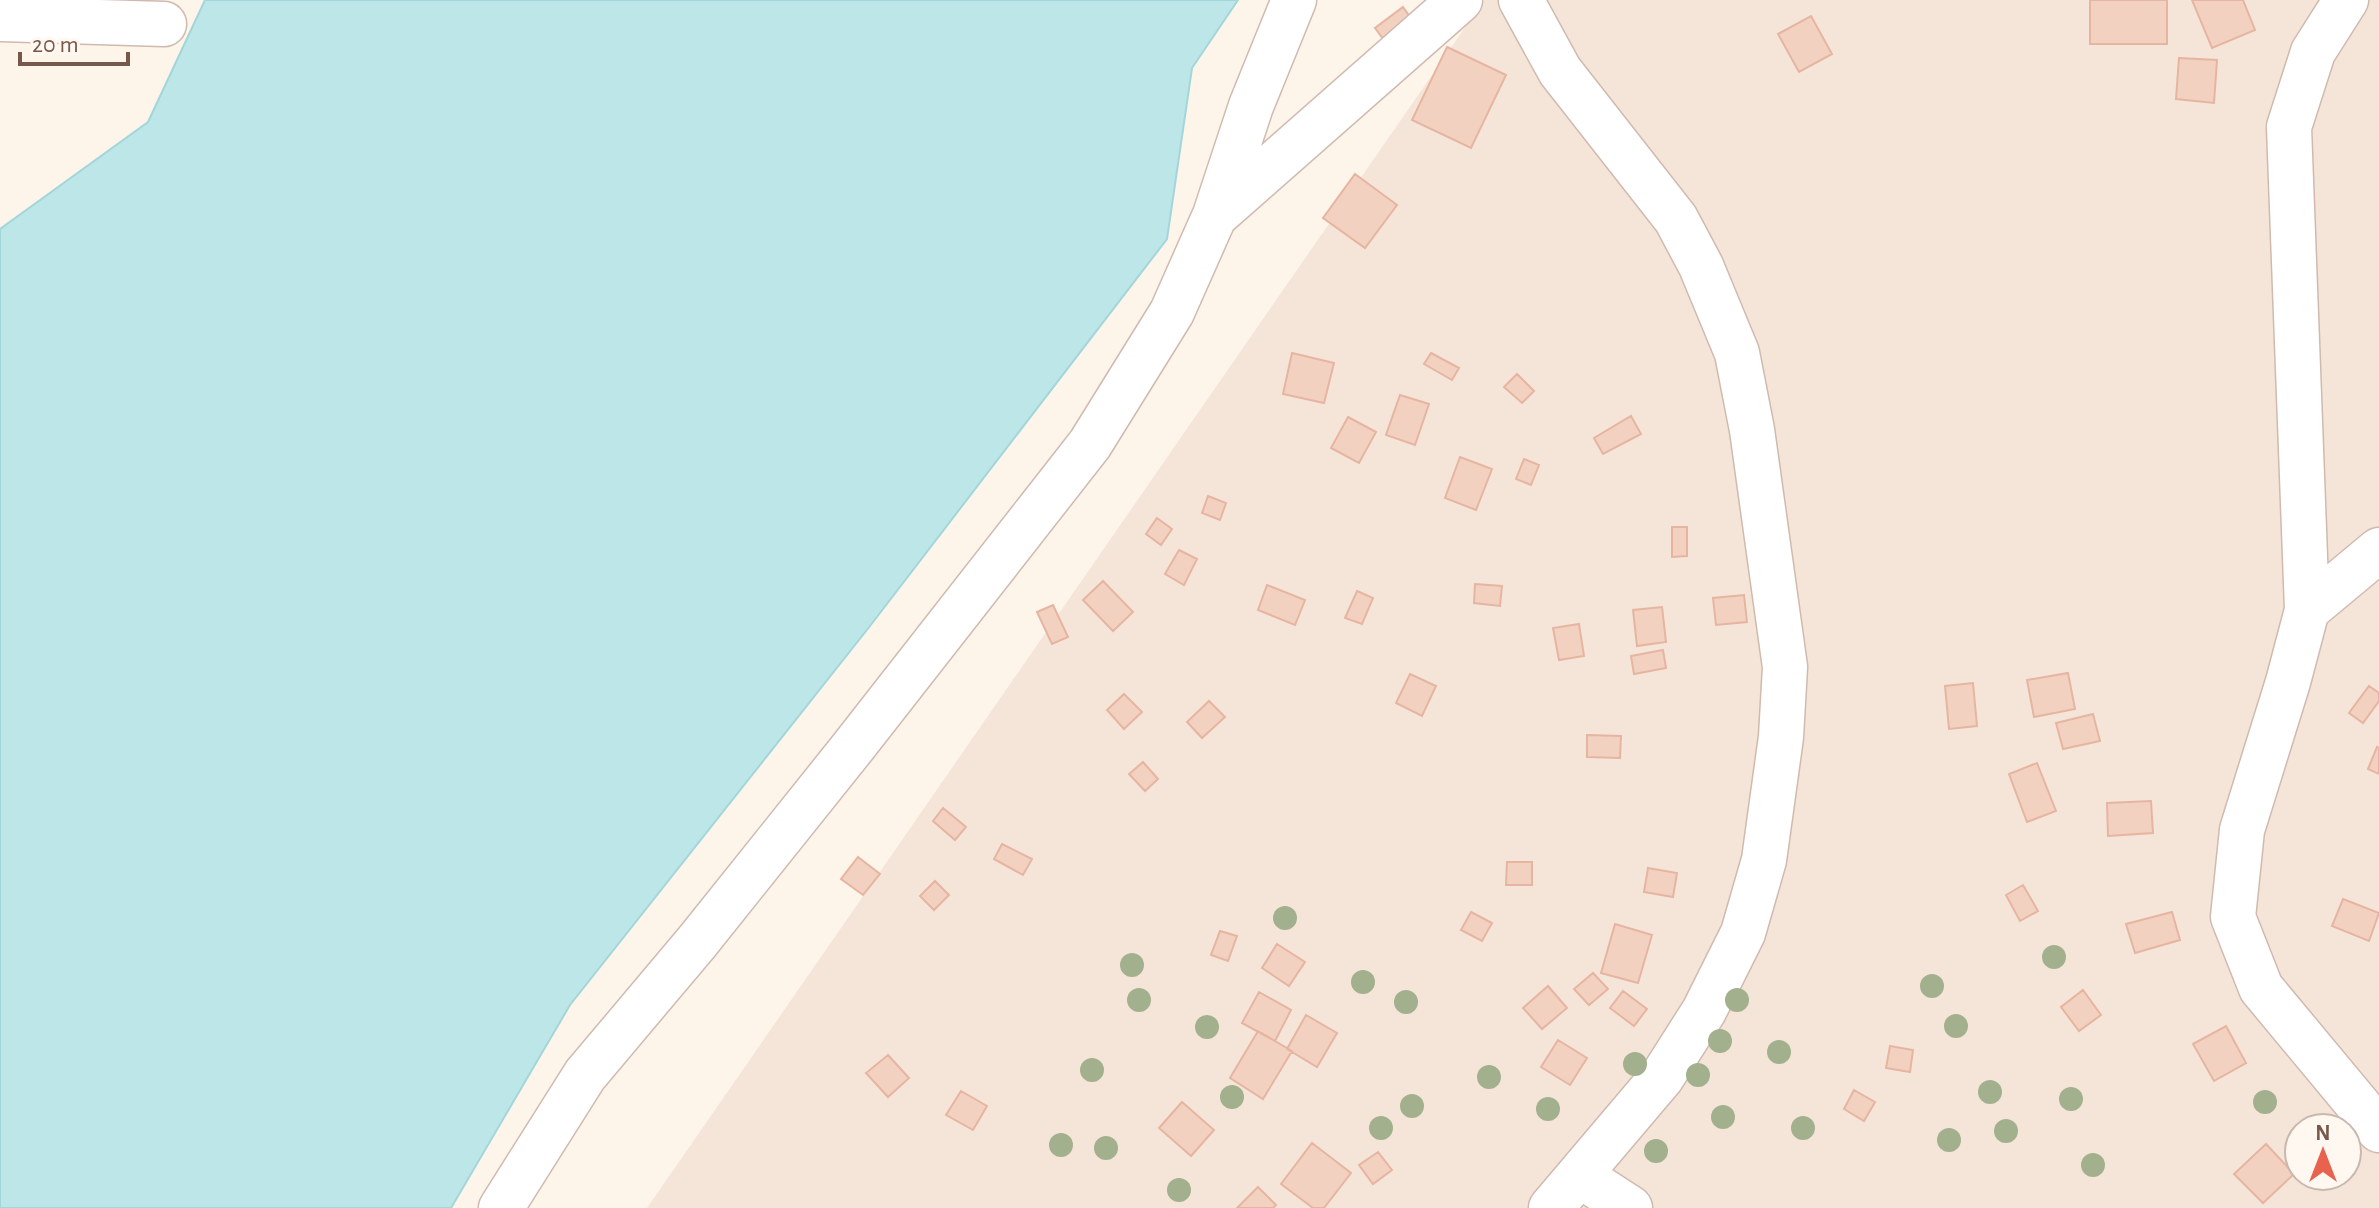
<svg xmlns="http://www.w3.org/2000/svg" width="2379" height="1208" font-family="'Alegreya Sans',sans-serif">
  <rect width="100%" height="100%" fill="#fdf4ea"/>
  <path fill="#f5e5d8" fill-rule="evenodd" d="M 1484,0 L 2379,0 L 2379,1208 L 647,1208 ZM 2299,1128 L 2347,1128 L 2347,1176 L 2299,1176 Z"/>
  <path fill="#bde6e8" stroke="#a3d6da" stroke-width="2" d="M 205,0 L 1238,0 L 1192,68 L 1167,239 L 870,626 L 570,1005 L 451,1208 L 0,1208 L 0,229 L 148,122 Z"/>
  <path fill="#f3d1c1" stroke="#e6b5a1" stroke-width="2" d="M 2090,0 L 2167,0 L 2167,44 L 2090,44 Z
    M 2192,0 L 2243,0 L 2255,30 L 2212,48 Z
    M 1403,7 L 1418,28 L 1390,48 L 1375,28 Z
    M 1811,16 L 1832,54 L 1799,72 L 1778,34 Z
    M 1447,47 L 1506,75 L 1471,148 L 1412,120 Z
    M 2179,58 L 2217,60 L 2214,103 L 2176,99 Z
    M 1355,174 L 1397,205 L 1365,248 L 1323,218 Z
    M 1292,353 L 1334,363 L 1324,403 L 1283,394 Z
    M 1431,353 L 1459,368 L 1452,380 L 1424,364 Z
    M 1517,374 L 1534,391 L 1522,403 L 1504,387 Z
    M 1400,395 L 1429,404 L 1415,445 L 1386,435 Z
    M 1631,416 L 1641,434 L 1603,454 L 1594,438 Z
    M 1348,417 L 1376,432 L 1359,463 L 1331,448 Z
    M 1460,457 L 1492,469 L 1476,510 L 1445,498 Z
    M 1524,459 L 1539,465 L 1531,485 L 1516,479 Z
    M 1208,496 L 1226,503 L 1220,520 L 1202,513 Z
    M 1157,518 L 1172,529 L 1161,545 L 1146,534 Z
    M 1672,527 L 1687,527 L 1687,556 L 1672,557 Z
    M 1179,550 L 1197,559 L 1184,585 L 1165,574 Z
    M 1103,581 L 1133,612 L 1113,631 L 1083,600 Z
    M 1475,584 L 1502,586 L 1500,606 L 1474,603 Z
    M 1267,585 L 1305,600 L 1295,625 L 1258,610 Z
    M 1357,591 L 1373,598 L 1362,624 L 1345,618 Z
    M 1744,595 L 1747,622 L 1716,625 L 1713,598 Z
    M 1053,605 L 1068,637 L 1052,644 L 1037,612 Z
    M 1662,607 L 1666,642 L 1637,646 L 1633,610 Z
    M 1579,624 L 1584,656 L 1559,660 L 1553,628 Z
    M 1663,650 L 1666,668 L 1634,674 L 1631,656 Z
    M 2068,673 L 2075,709 L 2034,717 L 2027,680 Z
    M 1410,674 L 1436,686 L 1422,716 L 1396,703 Z
    M 1973,683 L 1977,726 L 1949,729 L 1945,686 Z
    M 2369,686 L 2379,693 L 2379,701 L 2363,723 L 2349,713 Z
    M 1124,694 L 1142,712 L 1124,729 L 1107,710 Z
    M 1209,701 L 1225,717 L 1202,738 L 1187,722 Z
    M 2093,714 L 2100,741 L 2063,749 L 2056,723 Z
    M 1587,735 L 1621,736 L 1620,758 L 1587,757 Z
    M 2377,747 L 2379,748 L 2379,774 L 2368,769 Z
    M 1143,762 L 1158,779 L 1145,791 L 1129,774 Z
    M 2037,763 L 2056,811 L 2027,822 L 2009,774 Z
    M 2151,801 L 2153,833 L 2108,836 L 2107,803 Z
    M 943,808 L 966,827 L 955,840 L 933,821 Z
    M 1002,844 L 1032,859 L 1023,875 L 994,859 Z
    M 858,857 L 880,874 L 863,895 L 841,879 Z
    M 1507,862 L 1532,862 L 1532,885 L 1506,885 Z
    M 1648,868 L 1677,873 L 1673,897 L 1644,892 Z
    M 935,881 L 949,895 L 934,910 L 920,896 Z
    M 2023,885 L 2038,911 L 2020,921 L 2006,895 Z
    M 2343,899 L 2379,913 L 2369,941 L 2332,926 Z
    M 1471,912 L 1492,923 L 1482,941 L 1461,930 Z
    M 2172,912 L 2180,940 L 2135,953 L 2126,924 Z
    M 1615,924 L 1652,935 L 1638,983 L 1601,973 Z
    M 1220,931 L 1237,936 L 1228,961 L 1211,955 Z
    M 1277,944 L 1305,962 L 1289,986 L 1262,968 Z
    M 1593,973 L 1608,989 L 1589,1005 L 1574,989 Z
    M 1548,986 L 1567,1008 L 1542,1029 L 1523,1008 Z
    M 2083,990 L 2101,1015 L 2079,1031 L 2061,1007 Z
    M 1623,991 L 1647,1009 L 1634,1026 L 1610,1008 Z
    M 1259,992 L 1291,1010 L 1275,1041 L 1242,1023 Z
    M 1306,1015 L 1337,1033 L 1317,1067 L 1287,1049 Z
    M 2226,1026 L 2246,1063 L 2214,1081 L 2193,1044 Z
    M 1258,1031 L 1292,1051 L 1263,1099 L 1230,1078 Z
    M 1558,1040 L 1587,1058 L 1570,1085 L 1541,1067 Z
    M 1890,1046 L 1913,1050 L 1910,1072 L 1886,1068 Z
    M 888,1055 L 909,1078 L 888,1097 L 866,1073 Z
    M 1854,1090 L 1875,1102 L 1864,1121 L 1844,1109 Z
    M 961,1091 L 987,1106 L 973,1130 L 946,1115 Z
    M 1182,1102 L 1214,1130 L 1191,1156 L 1159,1128 Z
    M 1312,1143 L 1351,1173 L 1324,1208 L 1313,1208 L 1281,1184 Z
    M 2266,1144 L 2294,1174 L 2263,1203 L 2234,1174 Z
    M 1378,1152 L 1392,1170 L 1373,1184 L 1359,1165 Z
    M 1258,1187 L 1276,1205 L 1273,1208 L 1237,1208 Z"/>
  <g fill="none" stroke-linecap="round" stroke-linejoin="round">
    <defs>
      <path id="street" d="M 1521,0 L 1560,71 L 1676,219 L 1701,266 L 1737,353 L 1752,430 L 1785,667 L 1781,737 L 1764,860 L 1743,933 L 1704,1011 L 1662,1077 L 1551,1208
        M 2346,0 L 2313,52 L 2289,127 L 2307,610 L 2288,682 L 2242,830 L 2233,917 L 2261,988 L 2379,1130
        M 0,19 L 164,24
        M 1217,214 L 1460,0
        M 2307,610 L 2379,550
        M 1579,1175 L 1630,1208
        M 501,1208 L 585,1075 L 697,942 L 853,747 L 1090,444 L 1172,312 L 1215,215 L 1251,106 L 1294,0"/>
    </defs>
    <use href="#street" stroke="#d0baaf" stroke-width="47"/>
    <use href="#street" stroke="#fff" stroke-width="44"/>
  </g>
  <g fill="#a2b08d">
    <circle cx="1285" cy="918" r="12"/>
    <circle cx="2054" cy="957" r="12"/>
    <circle cx="1132" cy="965" r="12"/>
    <circle cx="1363" cy="982" r="12"/>
    <circle cx="1932" cy="986" r="12"/>
    <circle cx="1139" cy="1000" r="12"/>
    <circle cx="1737" cy="1000" r="12"/>
    <circle cx="1406" cy="1002" r="12"/>
    <circle cx="1956" cy="1026" r="12"/>
    <circle cx="1207" cy="1027" r="12"/>
    <circle cx="1720" cy="1041" r="12"/>
    <circle cx="1779" cy="1052" r="12"/>
    <circle cx="1635" cy="1064" r="12"/>
    <circle cx="1092" cy="1070" r="12"/>
    <circle cx="1698" cy="1075" r="12"/>
    <circle cx="1489" cy="1077" r="12"/>
    <circle cx="1990" cy="1092" r="12"/>
    <circle cx="1232" cy="1097" r="12"/>
    <circle cx="2071" cy="1099" r="12"/>
    <circle cx="2265" cy="1102" r="12"/>
    <circle cx="1412" cy="1106" r="12"/>
    <circle cx="1548" cy="1109" r="12"/>
    <circle cx="1723" cy="1117" r="12"/>
    <circle cx="1381" cy="1128" r="12"/>
    <circle cx="1803" cy="1128" r="12"/>
    <circle cx="2006" cy="1131" r="12"/>
    <circle cx="1949" cy="1140" r="12"/>
    <circle cx="1061" cy="1145" r="12"/>
    <circle cx="1106" cy="1148" r="12"/>
    <circle cx="1656" cy="1151" r="12"/>
    <circle cx="2093" cy="1165" r="12"/>
    <circle cx="1179" cy="1190" r="12"/>
  </g>
  <g transform="translate(2323 1152)"><circle r="38" fill="#fff8f1" stroke="#c9b8af" stroke-width="2"/>
  <path d="M0-6L14 30L0 20L-14 30Z" fill="#e8634e"/>
  <text y="-12" font-size="22" font-weight="bold" text-anchor="middle" fill="#79584c">N</text>
  </g>
  <path d="M20 52v12h108v-12" fill="none" stroke="#79584c" stroke-width="4"/>
  <text x="32" y="52" font-size="24" fill="#79584c" stroke="#fff8f1" stroke-width="6" paint-order="stroke">20 m</text>
</svg>
